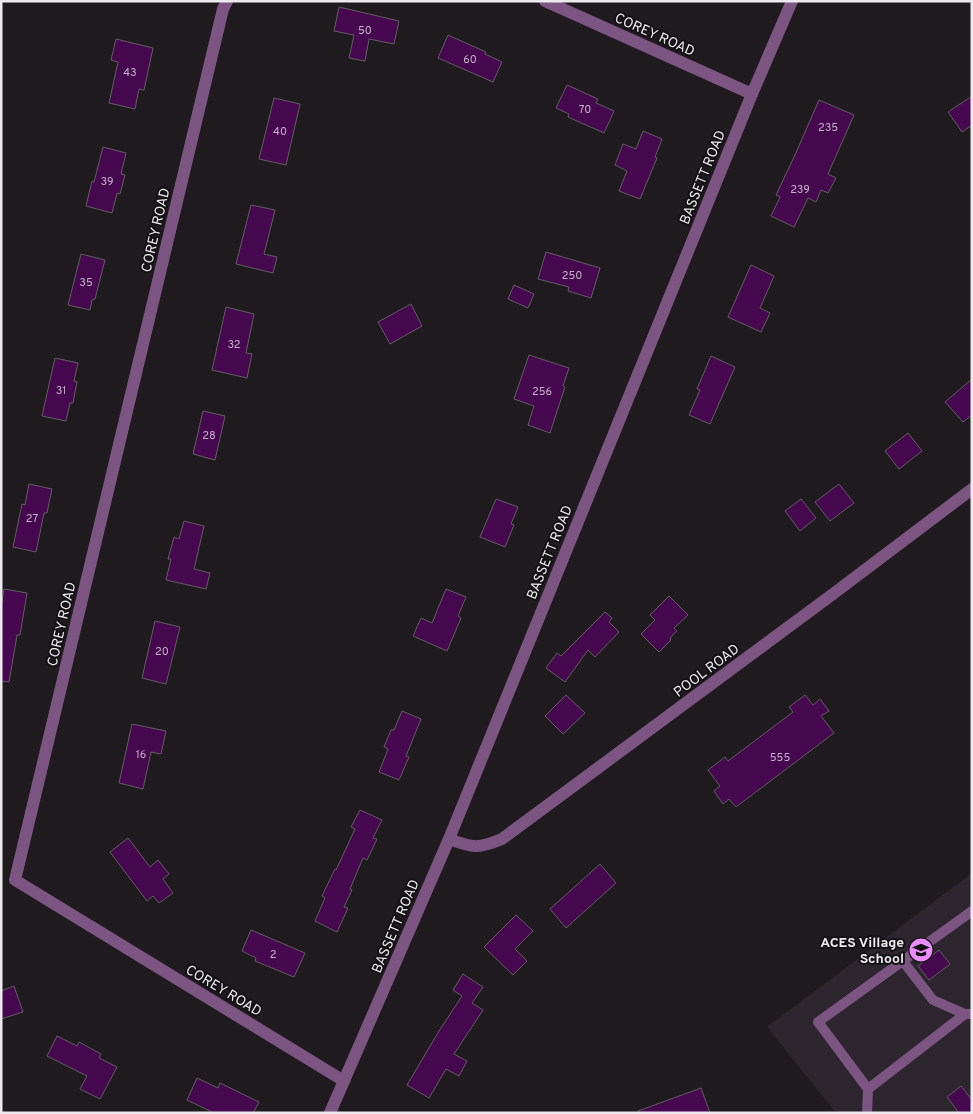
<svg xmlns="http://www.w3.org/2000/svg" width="973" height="1114" font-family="Overpass,sans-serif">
  <rect width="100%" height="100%" fill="#1f1b1f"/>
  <path fill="#2d262e" d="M 972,873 L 972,1113 L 836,1113 L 767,1027 Z"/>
  <path fill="#46084f" stroke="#625e62" d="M 339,7 L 399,21 L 394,44 L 369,39 L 365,61 L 349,58 L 354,35 L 334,31 Z
    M 448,35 L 486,52 L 485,54 L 502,62 L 493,82 L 438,58 Z
    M 116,39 L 153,48 L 144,90 L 139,89 L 135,109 L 109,103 L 118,62 L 111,60 Z
    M 567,85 L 598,99 L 596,103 L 614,111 L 604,133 L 568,117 L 569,114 L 556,108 Z
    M 972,96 L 972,125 L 962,132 L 948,112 Z
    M 274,98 L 300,104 L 286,165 L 259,159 Z
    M 819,100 L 854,115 L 828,174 L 836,178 L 828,193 L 821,190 L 816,202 L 808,198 L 794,227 L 771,216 L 780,197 L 776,195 L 795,155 Z
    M 643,131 L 662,139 L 655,157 L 657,158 L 640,199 L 619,191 L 627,171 L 615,165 L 623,144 L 636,149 Z
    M 103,147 L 126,153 L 121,174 L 125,175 L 120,194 L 117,193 L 112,213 L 86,206 L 92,181 L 94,182 Z
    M 251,205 L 275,210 L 264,254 L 277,257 L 273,273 L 236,264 Z
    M 546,252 L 600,268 L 591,298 L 568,291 L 569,287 L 538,279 Z
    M 81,254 L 105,260 L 95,299 L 92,300 L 90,310 L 68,305 Z
    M 751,265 L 774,276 L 760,308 L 770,313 L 761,332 L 728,317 Z
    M 514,285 L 534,294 L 528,308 L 508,299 Z
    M 411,304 L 422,326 L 390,344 L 378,322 Z
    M 226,307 L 254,314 L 246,353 L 252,354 L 247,378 L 212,370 Z
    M 529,355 L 569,368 L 563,386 L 565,387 L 550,433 L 528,425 L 534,406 L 514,399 Z
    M 711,356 L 735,367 L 710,424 L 689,415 L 700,390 L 697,389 Z
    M 55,358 L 78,363 L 74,381 L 77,382 L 73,403 L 70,403 L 66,421 L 42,416 Z
    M 972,379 L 972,415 L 963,422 L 945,402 Z
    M 203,411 L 225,416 L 215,460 L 193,454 Z
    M 908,433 L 922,451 L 899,469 L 885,451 Z
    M 29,484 L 52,489 L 47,513 L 44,513 L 36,552 L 13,547 L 22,504 L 25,505 Z
    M 839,484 L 854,503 L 830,521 L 815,502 Z
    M 496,499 L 518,507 L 511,524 L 514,525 L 505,547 L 480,537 Z
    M 801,499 L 816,518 L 800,531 L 785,511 Z
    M 184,521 L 204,526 L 194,569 L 210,573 L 206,589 L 166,580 L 171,559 L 168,559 L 174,537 L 179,539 Z
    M 4,589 L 27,593 L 20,635 L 17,635 L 9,682 L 1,681 L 1,607 Z
    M 446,589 L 466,597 L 458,616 L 461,618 L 447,651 L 413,636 L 421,618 L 432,623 Z
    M 669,596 L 688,615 L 674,628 L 677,631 L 670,638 L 671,640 L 659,652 L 641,634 L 655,620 L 650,615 Z
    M 605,612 L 612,618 L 609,622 L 619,632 L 595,657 L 588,650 L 565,682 L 546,668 L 557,653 L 561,656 Z
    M 155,621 L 180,627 L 166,684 L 142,678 Z
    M 566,695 L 585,713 L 563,734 L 545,716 Z
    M 805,695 L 813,705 L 820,699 L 829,711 L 821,716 L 834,733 L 736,807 L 729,799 L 723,804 L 714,791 L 720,786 L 708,770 L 725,757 L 728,761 L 793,712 L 789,707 Z
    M 402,711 L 421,719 L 406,756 L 409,757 L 399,780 L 379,772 L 388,749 L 384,747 L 391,730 L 394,730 Z
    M 132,724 L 166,731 L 161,754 L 151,752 L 143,789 L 119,783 Z
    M 360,810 L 382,820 L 373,838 L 377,839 L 367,860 L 363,858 L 350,889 L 352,890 L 344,907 L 348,908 L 337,932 L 315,921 L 325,898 L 322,896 L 335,869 L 336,870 L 355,829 L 351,827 Z
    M 128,838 L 150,867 L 158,860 L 169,874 L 163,879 L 173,893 L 159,903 L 153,896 L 147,901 L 110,852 Z
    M 600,864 L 616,883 L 566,928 L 550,909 Z
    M 516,915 L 533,931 L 515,949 L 527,961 L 513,975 L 484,947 Z
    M 251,930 L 305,953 L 294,977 L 255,961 L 256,958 L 242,951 Z
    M 939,950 L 950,964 L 929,980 L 918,966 Z
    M 463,974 L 483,987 L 472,1003 L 483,1010 L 454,1054 L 467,1061 L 459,1076 L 446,1069 L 429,1098 L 407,1085 L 439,1031 L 462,996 L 453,990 Z
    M 14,986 L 23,1012 L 1,1019 L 1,991 Z
    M 57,1036 L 77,1046 L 79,1042 L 101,1054 L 99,1058 L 117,1067 L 100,1099 L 80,1089 L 87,1076 L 47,1056 Z
    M 197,1078 L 218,1088 L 220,1083 L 259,1102 L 253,1113 L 214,1113 L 187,1100 Z
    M 961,1086 L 972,1100 L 972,1113 L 959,1113 L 947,1097 Z
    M 701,1088 L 710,1113 L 638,1113 L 638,1111 Z"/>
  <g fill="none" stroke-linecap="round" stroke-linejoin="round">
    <path stroke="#7c5582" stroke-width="10" d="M 972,911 L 818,1022 L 868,1089 L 965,1014 L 972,1014
      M 902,960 L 933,1000 L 965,1014
      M 867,1113 L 868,1089"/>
    <path stroke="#7c5582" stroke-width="12" d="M 227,1 L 223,9 L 15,880 L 344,1081
      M 545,1 L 752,94"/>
    <path stroke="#7c5582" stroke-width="12" d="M 449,839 C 473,848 478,849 502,839 L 833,594 L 972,489
      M 330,1113 L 449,839 L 752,94 L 792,1"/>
  </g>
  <defs>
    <symbol id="school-disc" viewBox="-11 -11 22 22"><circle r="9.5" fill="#eb8dfb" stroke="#151216"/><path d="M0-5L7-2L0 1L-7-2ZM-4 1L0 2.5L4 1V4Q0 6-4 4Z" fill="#111"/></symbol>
  </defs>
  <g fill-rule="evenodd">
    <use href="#school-disc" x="907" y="936" width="28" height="28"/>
  </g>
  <g text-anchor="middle" stroke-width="4" stroke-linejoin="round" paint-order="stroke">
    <g font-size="11" fill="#c2b2c6">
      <text x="365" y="34">50</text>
      <text x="470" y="63">60</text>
      <text x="130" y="76">43</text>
      <text x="585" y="113">70</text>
      <text x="828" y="131">235</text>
      <text x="280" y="135">40</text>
      <text x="107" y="185">39</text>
      <text x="800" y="193">239</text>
      <text x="572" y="279">250</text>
      <text x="86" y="286">35</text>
      <text x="234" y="348">32</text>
      <text x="61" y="394">31</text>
      <text x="542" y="395">256</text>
      <text x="209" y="439">28</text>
      <text x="32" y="522">27</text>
      <text x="162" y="655">20</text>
      <text x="141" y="758">16</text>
      <text x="780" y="761">555</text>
      <text x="273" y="958">2</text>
    </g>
    <g font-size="14" fill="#eceaed" stroke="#151216">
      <text transform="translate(655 34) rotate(24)" y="5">COREY ROAD</text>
      <text transform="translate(702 177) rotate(-68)" y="5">BASSETT ROAD</text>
      <text transform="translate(155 230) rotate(-77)" y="5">COREY ROAD</text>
      <text transform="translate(549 552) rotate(-68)" y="5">BASSETT ROAD</text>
      <text transform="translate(61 624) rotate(-77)" y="5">COREY ROAD</text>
      <text transform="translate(706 670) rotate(-37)" y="5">POOL ROAD</text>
      <text transform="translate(395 926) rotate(-67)" y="5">BASSETT ROAD</text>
      <text transform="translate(224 990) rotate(31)" y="5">COREY ROAD</text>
    </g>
    <g font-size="14" font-weight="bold" fill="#eceaed" stroke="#151216" text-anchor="end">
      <text x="904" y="947">ACES Village<tspan x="904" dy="16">School</tspan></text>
    </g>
  </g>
  <rect width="973" height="1114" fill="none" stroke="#eceaed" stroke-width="5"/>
</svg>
